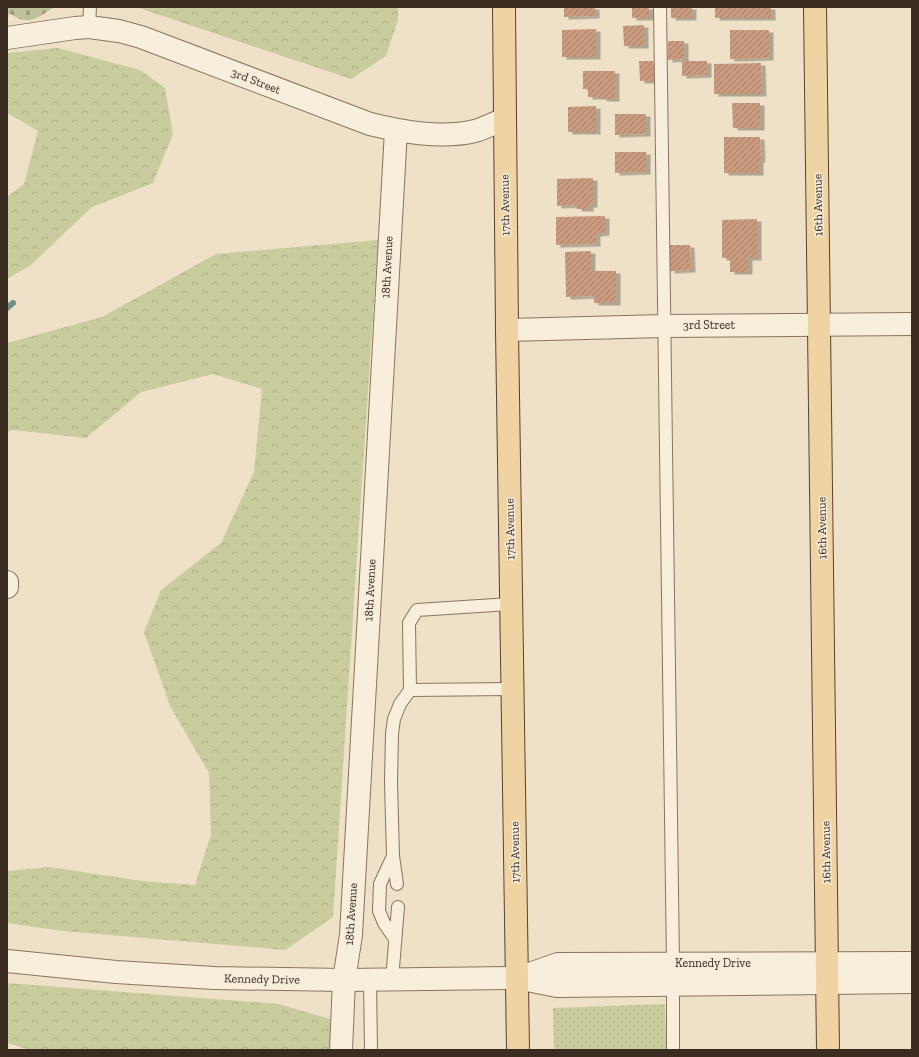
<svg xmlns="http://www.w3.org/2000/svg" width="919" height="1057" font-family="'Zilla Slab',serif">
  <defs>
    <pattern id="grass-dots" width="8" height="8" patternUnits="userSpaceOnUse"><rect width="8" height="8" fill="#c9cc9c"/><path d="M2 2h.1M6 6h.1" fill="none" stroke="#adaf86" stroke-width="1.8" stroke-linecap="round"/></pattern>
    <pattern id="forest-crowns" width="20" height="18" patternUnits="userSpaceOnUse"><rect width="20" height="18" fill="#c9cc9c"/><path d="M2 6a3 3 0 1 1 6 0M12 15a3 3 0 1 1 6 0" fill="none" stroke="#adaf86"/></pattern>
    <pattern id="cemetery-stones" width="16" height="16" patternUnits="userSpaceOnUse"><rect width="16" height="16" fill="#bfc19b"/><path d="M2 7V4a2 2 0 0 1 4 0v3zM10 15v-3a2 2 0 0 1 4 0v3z" fill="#9c9d7e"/></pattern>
    <pattern id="building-hatch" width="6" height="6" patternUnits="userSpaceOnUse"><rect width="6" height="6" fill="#cb9b7f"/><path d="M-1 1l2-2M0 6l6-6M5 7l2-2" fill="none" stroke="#a67f68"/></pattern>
    <filter id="shadow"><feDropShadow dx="4.5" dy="2.5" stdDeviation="0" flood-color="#0004"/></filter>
  </defs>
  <rect width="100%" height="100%" fill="#eee1c8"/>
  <path fill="url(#grass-dots)" d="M 665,1004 L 666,1050 L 554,1050 L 553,1008 Z"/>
  <path fill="url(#forest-crowns)" d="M 136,7 L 398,7 L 398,20 L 386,56 L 351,79 Z
    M 58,48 L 140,70 L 165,88 L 173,134 L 153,183 L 92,207 L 31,265 L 7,279 L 7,197 L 24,184 L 38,131 L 7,113 L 7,53 Z
    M 378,240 L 333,917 L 285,950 L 63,931 L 7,923 L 7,871 L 50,867 L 142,881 L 195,885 L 211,834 L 209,773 L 170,706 L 144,632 L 161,590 L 221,543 L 254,472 L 262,389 L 213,374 L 141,392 L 86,438 L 13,430 L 7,432 L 7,343 L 102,317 L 216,254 Z
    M 7,983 L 279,1004 L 330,1019 L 330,1050 L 30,1050 L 7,1043 Z"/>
  <path fill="url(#cemetery-stones)" d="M 7,7 L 54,7 C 39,17 29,27 11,14 L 7,15 Z"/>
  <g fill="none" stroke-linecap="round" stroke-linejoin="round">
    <path stroke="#6f9187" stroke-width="6" d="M 7,308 L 13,303"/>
  </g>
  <path fill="url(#building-hatch)" filter="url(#shadow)" d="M 564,7 L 595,7 L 595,16 L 564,17 Z
    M 632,7 L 649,7 L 649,18 L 632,18 Z
    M 671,7 L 692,7 L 692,18 L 671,18 Z
    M 715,7 L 771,7 L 771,18 L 715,18 Z
    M 644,25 L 644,46 L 624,46 L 623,26 Z
    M 596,29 L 596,57 L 562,57 L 562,30 Z
    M 730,30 L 769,30 L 769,58 L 730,59 Z
    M 668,41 L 684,41 L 684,59 L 668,60 Z
    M 639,61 L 653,61 L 653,81 L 640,81 Z
    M 682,61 L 707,61 L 707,75 L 682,76 Z
    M 761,63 L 762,94 L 714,94 L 714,64 Z
    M 583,71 L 615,71 L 615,99 L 602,99 L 602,97 L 588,97 L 588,89 L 583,89 Z
    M 732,103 L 760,103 L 760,128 L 733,128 Z
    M 596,106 L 596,132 L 568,132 L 568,107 Z
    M 615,114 L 646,114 L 646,134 L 615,135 Z
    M 724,137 L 760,137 L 761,160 L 759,160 L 759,173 L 724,173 Z
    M 615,152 L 646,152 L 646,172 L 615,173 Z
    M 593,178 L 593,205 L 589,205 L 589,209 L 577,209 L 577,205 L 557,206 L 557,179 Z
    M 605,216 L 605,233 L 596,234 L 596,244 L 556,245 L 556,217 Z
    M 757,219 L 757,258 L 748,258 L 748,272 L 730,272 L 730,258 L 722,258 L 722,220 Z
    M 670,245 L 690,245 L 691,270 L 670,271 Z
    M 591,251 L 591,271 L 616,271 L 616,303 L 594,303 L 594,296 L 566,297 L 565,252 Z"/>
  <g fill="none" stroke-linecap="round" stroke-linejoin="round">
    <defs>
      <path id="service" d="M 660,7 L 673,963
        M 89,27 L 90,7
        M 410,690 L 513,689
        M 393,856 L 380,884 L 379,911 L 384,923 L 395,939
        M 397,884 L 393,856 L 391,782 L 392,734 L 394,719 L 400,704 L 410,690 L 409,623 L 417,610 L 511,604
        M 370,980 L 371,1050
        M 392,980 L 398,907
        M 673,985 L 673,1050"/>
      <path id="minor" d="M 7,38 L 75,28 L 89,27 L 119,31 L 141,37 L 370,124 C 403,132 441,139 475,131 C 485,128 495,123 504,119
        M 507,330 L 664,326 L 912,324
        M 7,587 L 7,582
        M 341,1050 L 344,980 L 351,935 L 396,130"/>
      <path id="tertiary" d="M 7,961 L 116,972 L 214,978 L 344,980 L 517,978 L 557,986 L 912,982
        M 518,978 L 558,964 L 912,963"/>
      <path id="primary" d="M 504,7 L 507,330 L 518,1050
        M 815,7 L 828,1050"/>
    </defs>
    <use href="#service" stroke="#8a735d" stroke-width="14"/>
    <use href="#minor" stroke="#8a735d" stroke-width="24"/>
    <use href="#tertiary" stroke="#8a735d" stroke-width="24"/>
    <use href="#primary" stroke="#584131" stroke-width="24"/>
    <use href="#service" stroke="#f8eedc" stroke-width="12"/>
    <use href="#minor" stroke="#f8eedc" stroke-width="22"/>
    <use href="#tertiary" stroke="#f8eedc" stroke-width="22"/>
    <use href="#primary" stroke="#efd3a2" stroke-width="22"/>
  </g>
  <g text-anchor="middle" stroke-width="3" stroke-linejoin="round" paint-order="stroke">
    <g font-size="12" fill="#3a2c21" stroke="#f5ebd8">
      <text transform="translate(256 81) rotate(21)" y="4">3rd Street</text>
      <text transform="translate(505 205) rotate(-91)" y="4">17th Avenue</text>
      <text transform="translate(818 205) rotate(-91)" y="4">16th Avenue</text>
      <text transform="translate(387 267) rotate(-87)" y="4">18th Avenue</text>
      <text x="709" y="329">3rd Street</text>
      <text transform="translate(822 528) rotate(-91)" y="4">16th Avenue</text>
      <text transform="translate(510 529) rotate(-91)" y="4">17th Avenue</text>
      <text transform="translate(370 590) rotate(-87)" y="4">18th Avenue</text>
      <text transform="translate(515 852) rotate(-91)" y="4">17th Avenue</text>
      <text transform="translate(826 852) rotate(-91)" y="4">16th Avenue</text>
      <text transform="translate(351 914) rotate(-86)" y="4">18th Avenue</text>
      <text x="713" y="967">Kennedy Drive</text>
      <text transform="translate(262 979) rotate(1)" y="4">Kennedy Drive</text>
    </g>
  </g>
  <rect width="919" height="1057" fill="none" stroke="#3a2c21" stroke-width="16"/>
</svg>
